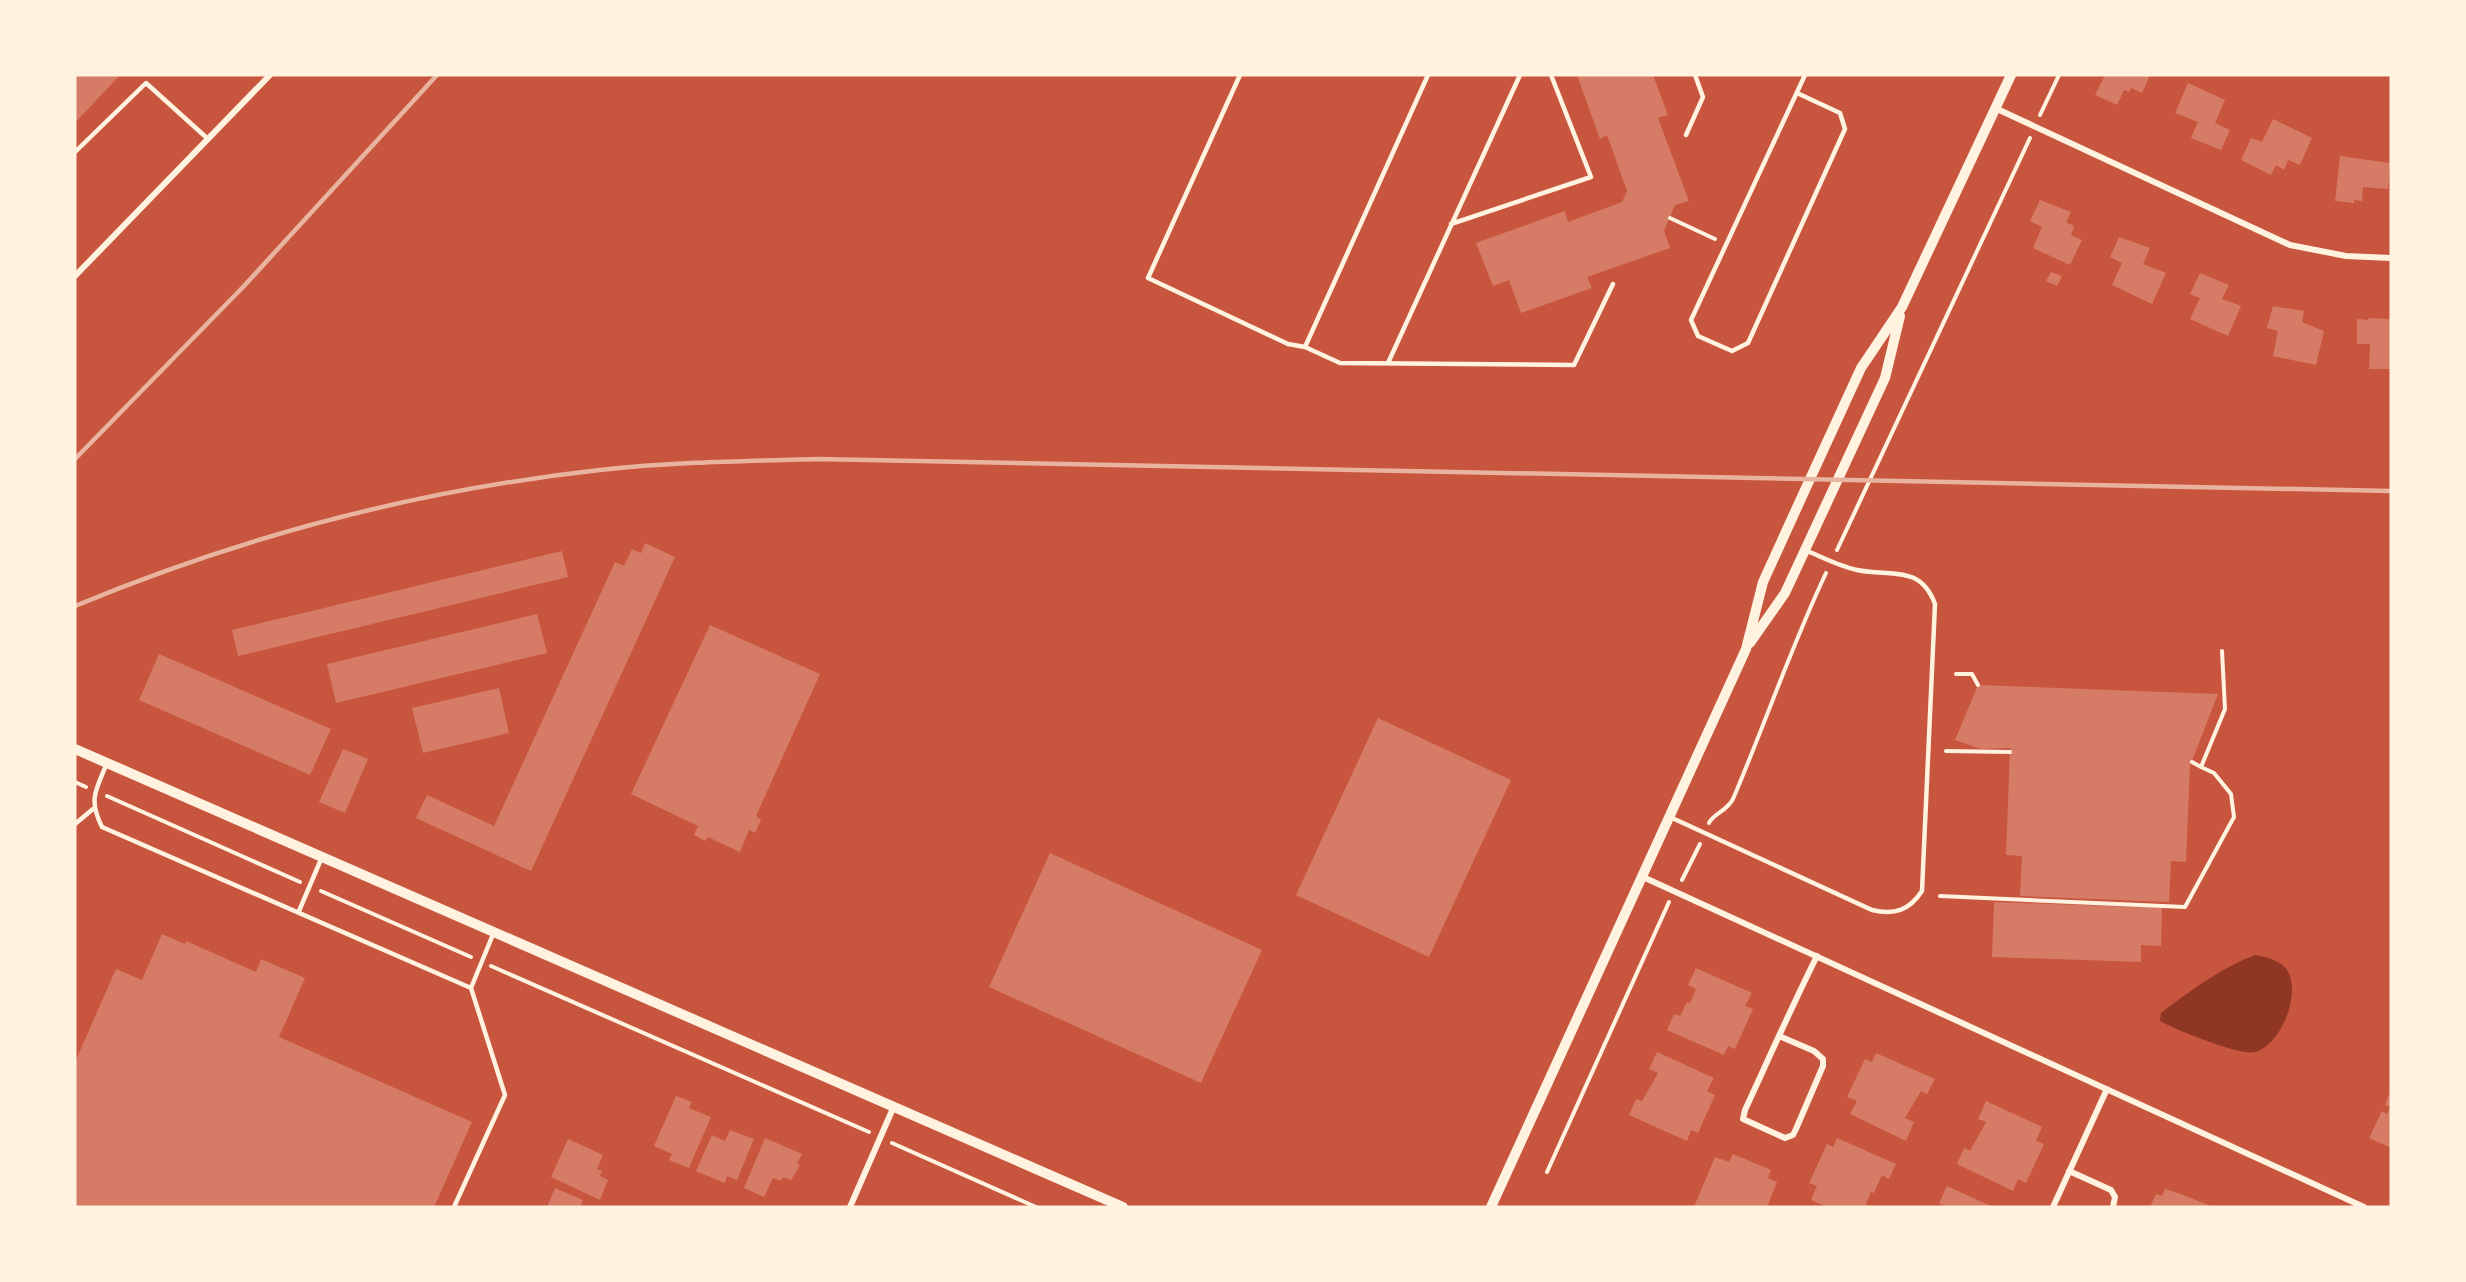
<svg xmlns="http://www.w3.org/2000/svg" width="2466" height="1282" font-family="'Noto Sans',sans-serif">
  <rect width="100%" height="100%" fill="#c8553d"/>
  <path fill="#8f3625" d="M 2255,955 C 2266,957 2280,960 2287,970 C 2302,993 2281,1045 2255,1052 C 2240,1056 2176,1030 2160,1021 L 2161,1013 C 2188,992 2223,967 2255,955 Z"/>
  <path fill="#d67c66" d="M 75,75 L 120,75 L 75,123 Z
    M 1577,75 L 1653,75 L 1668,115 L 1658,118 L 1689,201 L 1675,205 L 1664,231 L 1670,248 L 1587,277 L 1592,288 L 1521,313 L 1509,280 L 1493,286 L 1476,243 L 1565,211 L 1568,222 L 1622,202 L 1627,191 L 1607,135 L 1600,139 Z
    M 2105,75 L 2150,75 L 2142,93 L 2131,88 L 2129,92 L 2124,90 L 2117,105 L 2095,95 Z
    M 2188,83 L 2225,100 L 2215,123 L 2230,130 L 2221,150 L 2191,138 L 2198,122 L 2175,113 Z
    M 2273,119 L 2312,138 L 2300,165 L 2288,160 L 2284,170 L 2276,165 L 2271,175 L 2241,160 L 2251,138 L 2262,142 Z
    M 2340,156 L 2390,163 L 2388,189 L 2363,187 L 2362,201 L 2354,200 L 2354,203 L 2335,201 Z
    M 2040,200 L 2071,212 L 2066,222 L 2074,226 L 2071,235 L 2082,240 L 2070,265 L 2033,248 L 2042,227 L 2030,221 Z
    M 2119,237 L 2150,248 L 2143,264 L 2166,273 L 2152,304 L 2112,285 L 2122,263 L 2110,257 Z
    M 2051,272 L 2062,276 L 2057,286 L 2046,281 Z
    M 2200,273 L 2229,285 L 2222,299 L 2241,306 L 2228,336 L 2190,319 L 2200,298 L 2190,294 Z
    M 2273,306 L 2304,311 L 2302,322 L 2324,331 L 2316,365 L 2273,356 L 2278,331 L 2267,328 Z
    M 2368,318 L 2391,319 L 2391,369 L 2369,369 L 2370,344 L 2357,344 L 2357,319 L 2368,320 Z
    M 645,543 L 675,557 L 531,871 L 416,818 L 427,795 L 494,826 L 615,562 L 624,566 L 632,549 L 641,553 Z
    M 562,551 L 568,577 L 238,656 L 232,630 Z
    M 537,614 L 547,653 L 336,703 L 327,664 Z
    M 710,625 L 820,674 L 756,816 L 761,820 L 755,833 L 749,830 L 740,852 L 708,837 L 705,841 L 694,835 L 698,826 L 631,794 Z
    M 159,654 L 331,729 L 310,775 L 139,700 Z
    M 1978,685 L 2218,694 L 2190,766 L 2186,862 L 2171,861 L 2169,902 L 2020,896 L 2022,856 L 2006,855 L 2010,748 L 1981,749 L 1955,740 Z
    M 499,688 L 509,733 L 423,753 L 412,708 Z
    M 1378,718 L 1511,780 L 1429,957 L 1296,895 Z
    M 343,749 L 368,759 L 345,813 L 319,802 Z
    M 1050,853 L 1262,950 L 1201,1083 L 989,987 Z
    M 1994,902 L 2162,908 L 2161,946 L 2141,945 L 2141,962 L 1992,957 Z
    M 162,934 L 185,944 L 186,941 L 256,972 L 261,959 L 305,978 L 279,1037 L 472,1122 L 434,1207 L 75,1207 L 75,1062 L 116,969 L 142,980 Z
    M 1696,968 L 1752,993 L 1745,1006 L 1753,1009 L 1735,1049 L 1728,1046 L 1724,1055 L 1667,1030 L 1674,1014 L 1680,1016 L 1687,1002 L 1690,1003 L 1696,989 L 1688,985 Z
    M 1657,1052 L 1714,1078 L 1707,1091 L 1715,1095 L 1698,1133 L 1691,1130 L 1687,1141 L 1629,1115 L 1636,1099 L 1642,1101 L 1658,1073 L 1649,1069 Z
    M 1876,1053 L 1935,1079 L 1927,1094 L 1921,1091 L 1905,1118 L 1914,1122 L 1906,1141 L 1850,1114 L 1857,1101 L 1847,1097 L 1865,1059 L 1872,1062 Z
    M 2391,1090 L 2391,1144 L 2389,1147 L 2369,1138 L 2382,1111 L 2387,1114 L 2390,1107 L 2385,1105 Z
    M 676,1096 L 692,1102 L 689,1108 L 711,1117 L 689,1168 L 669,1160 L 672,1154 L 654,1146 Z
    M 1986,1101 L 2042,1127 L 2036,1141 L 2044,1144 L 2026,1183 L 2018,1179 L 2013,1191 L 1957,1164 L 1964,1148 L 1970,1151 L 1986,1122 L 1978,1119 Z
    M 730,1130 L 754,1139 L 737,1180 L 727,1176 L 725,1183 L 696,1171 L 712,1135 L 725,1141 Z
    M 765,1138 L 802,1154 L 797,1164 L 800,1165 L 791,1180 L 783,1177 L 781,1181 L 773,1178 L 764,1197 L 744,1188 Z
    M 1837,1138 L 1896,1164 L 1889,1179 L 1882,1175 L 1874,1193 L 1871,1192 L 1866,1204 L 1872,1207 L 1827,1207 L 1811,1200 L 1817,1186 L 1809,1183 L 1827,1144 L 1833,1147 Z
    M 568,1139 L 603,1155 L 597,1169 L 602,1171 L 600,1176 L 608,1180 L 600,1200 L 551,1177 Z
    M 1733,1154 L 1771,1170 L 1768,1178 L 1777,1182 L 1767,1207 L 1694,1207 L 1715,1157 L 1729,1162 Z
    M 1947,1186 L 1993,1207 L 1947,1207 L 1939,1203 Z
    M 555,1188 L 583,1200 L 580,1207 L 547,1207 Z
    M 2165,1189 L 2181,1194 L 2213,1207 L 2150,1207 L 2156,1194 L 2162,1196 Z"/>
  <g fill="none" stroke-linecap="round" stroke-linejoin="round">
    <path stroke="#fff3e0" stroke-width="4" d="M 2040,115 L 2059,75
      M 1670,218 L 1715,239
      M 1837,550 L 2030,138
      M 1956,674 L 1972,674 L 1978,685
      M 1946,751 L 2010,752
      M 2192,762 L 2201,767
      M 75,782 L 86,787
      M 107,796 L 300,882
      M 1709,823 C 1713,814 1727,811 1733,799 C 1765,724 1791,647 1826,573
      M 1682,880 L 1700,844
      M 321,891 L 471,957
      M 1940,896 L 2185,907 L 2234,817 L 2231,794 L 2214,773 L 2201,767 L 2225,709 L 2222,651
      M 491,966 L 869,1132
      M 892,1143 L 1036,1207
      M 1547,1172 L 1669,902"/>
    <path stroke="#fff3e0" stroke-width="4.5" d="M 1240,75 L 1148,278 L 1288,344 L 1305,347
      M 1428,75 L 1305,347 L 1340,363 L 1574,365 L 1613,284
      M 1797,93 L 1840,113 L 1845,129 L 1748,343 L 1732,351 L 1698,336 L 1691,320 L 1805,75
      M 1686,135 L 1703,97 L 1695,75
      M 75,152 L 146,83 L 208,139
      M 1451,224 L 1591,177 L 1551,75
      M 1388,363 L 1520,75
      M 107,763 C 96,790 88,799 102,827 L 471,988 L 494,932
      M 1670,817 L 1872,910 C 1894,915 1909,911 1922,891 L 1935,604 C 1920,564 1891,577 1857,570 C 1839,566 1822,557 1805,550
      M 75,824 L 93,809
      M 299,911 L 322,857
      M 454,1207 L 505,1095 L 471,988"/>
    <path stroke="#fff3e0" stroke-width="6" d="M 1995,108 L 2290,245 L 2346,256 L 2391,258
      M 75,276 L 270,75
      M 1643,877 L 2364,1207
      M 1779,1036 L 1814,1051 L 1823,1059 L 1823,1066 L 1796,1129 L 1793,1135 L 1785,1138 L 1743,1119 L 1745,1110 C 1769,1058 1792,1006 1817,956
      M 2069,1171 L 2111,1190 L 2115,1197 L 2113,1207
      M 850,1207 L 894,1106
      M 2053,1207 L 2107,1089"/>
    <path stroke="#fff3e0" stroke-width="10" d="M 1750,643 L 1785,593 L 1885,378 L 1900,316
      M 75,749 L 1123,1207
      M 1491,1207 L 1746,649 L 1763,582 L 1810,479 L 1861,368 L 1902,307 L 2011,75"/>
    <path stroke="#e9b49f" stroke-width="4.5" d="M 75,459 L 244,286 L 437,75
      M 75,606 C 243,536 418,490 600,470 C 672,462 745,461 817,459 L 2391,491"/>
  </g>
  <rect width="2466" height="1282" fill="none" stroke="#fff3e0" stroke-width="153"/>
</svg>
